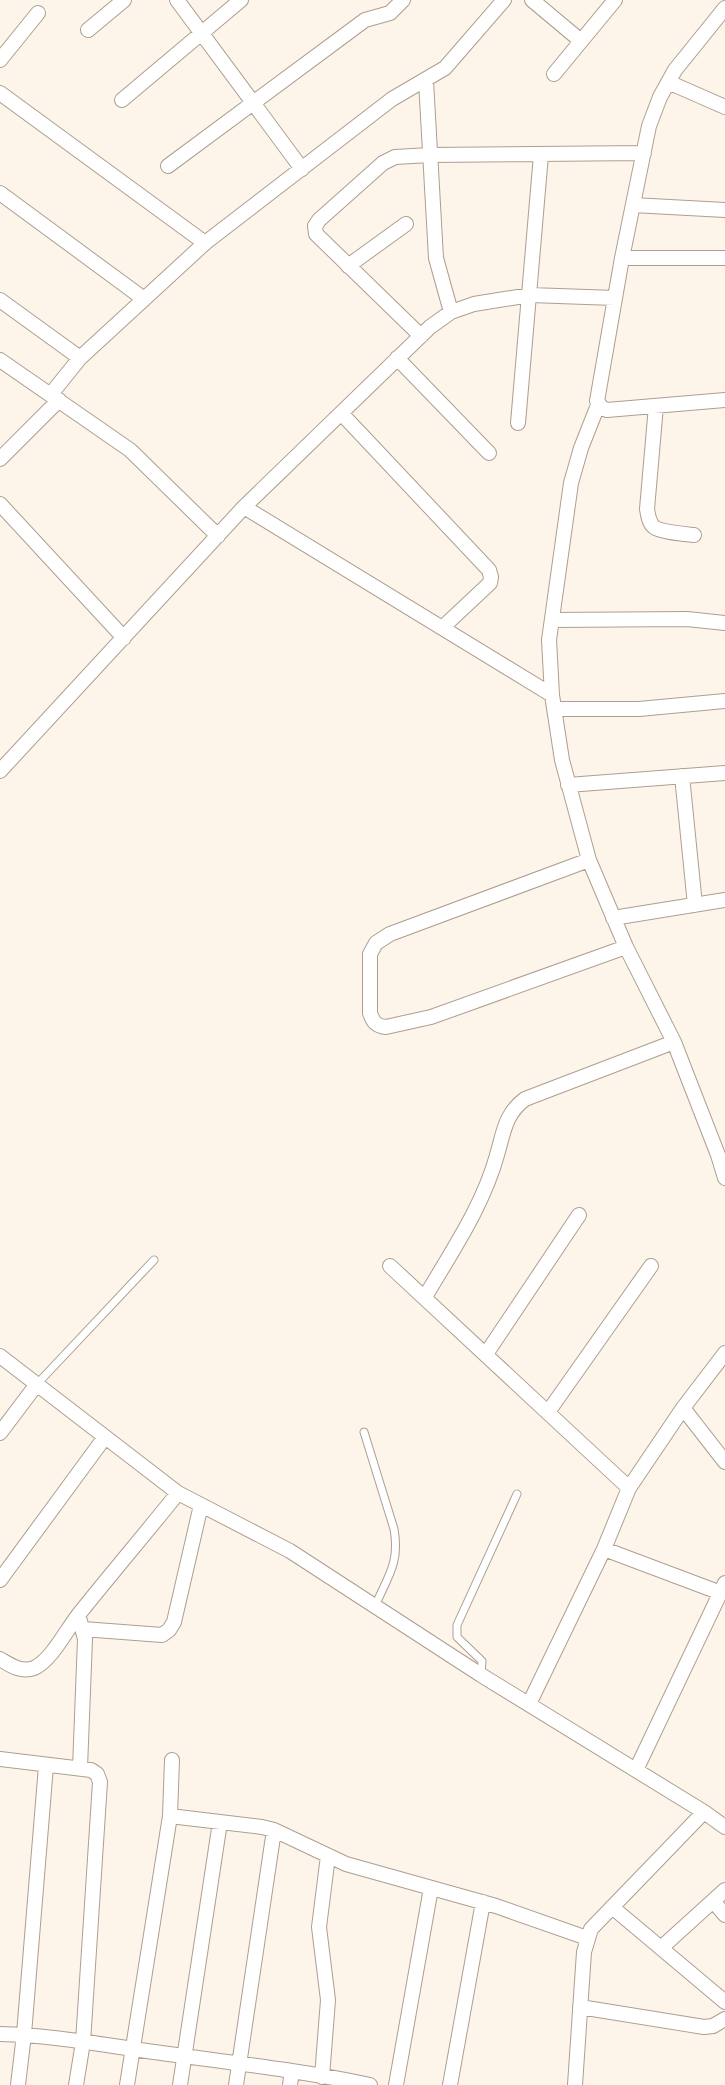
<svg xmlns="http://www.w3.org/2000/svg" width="725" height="2085" font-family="'Archivo Narrow',sans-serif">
  <rect width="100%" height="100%" fill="#fdf4ea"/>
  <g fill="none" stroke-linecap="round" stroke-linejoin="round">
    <defs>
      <path id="service" d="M 37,1384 L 154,1260
        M 364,1432 L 394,1529 C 400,1563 388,1576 375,1606
        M 481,1675 L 482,1661 L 457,1637 L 457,1625 L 517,1494"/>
      <path id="minor" d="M 177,0 L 302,169
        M 532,0 L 581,41
        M 725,8 L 675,70 L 660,97 L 649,126 L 622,258 L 597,401 L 602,408 L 607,410 L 725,400
        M 88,30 L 124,0
        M 0,60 L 38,13
        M 554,74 L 615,0
        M 426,81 L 436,258 L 451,312
        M 668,82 L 725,107
        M 0,93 L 205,243
        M 122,100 L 241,0
        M 168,166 L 365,20 L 390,13 L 403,0
        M 0,193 L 144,299
        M 633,205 L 725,210
        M 622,258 L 725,258
        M 348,266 L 406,224
        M 0,300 L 80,358
        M 421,336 L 316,234 L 315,226 L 319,220 L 383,163 L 395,157 L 430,155 L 644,153
        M 397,358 L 489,453
        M 0,360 L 130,450 L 218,536
        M 51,394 L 80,358 L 205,243 L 392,99 L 445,68 L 504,0
        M 598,405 L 581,448 L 571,483 L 549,640 L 552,695 L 562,760 L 589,860 L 626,947 L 674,1042 L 718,1155 L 725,1178
        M 656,406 L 647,509 C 648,515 649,523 654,527 C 660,532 685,534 694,535
        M 341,413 L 489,570 L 491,577 L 490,583 L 442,628
        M 518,423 L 541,155
        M 0,459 L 59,400
        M 0,504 L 124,638
        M 244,507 L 552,695
        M 552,620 L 687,619 L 725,623
        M 554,709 L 639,709 L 725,701
        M 0,771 L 244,507 L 430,327 L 451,312 L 474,304 L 530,295 L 615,298
        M 682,776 L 695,905
        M 568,785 L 725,773
        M 589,860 L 390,934 L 376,943 L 370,954 L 370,1013 C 373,1022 376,1026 386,1027 L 431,1017 L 626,947
        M 613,918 L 725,900
        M 390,1266 L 629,1488
        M 425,1297 C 452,1251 483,1206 497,1155 C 504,1131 505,1114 525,1099 L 674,1042
        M 486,1354 L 579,1215
        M 0,1356 L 178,1493 L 290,1551 L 481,1675 L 704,1812 L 725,1827
        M 683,1408 L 725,1462
        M 548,1412 L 651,1266
        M 0,1433 L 37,1384
        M 604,1549 L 721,1593
        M 0,1580 L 105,1437
        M 80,1621 L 85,1639 L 80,1768
        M 83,1629 L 162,1635 L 169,1630 L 174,1622 L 201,1505
        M 0,1659 C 10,1665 21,1673 34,1668 C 51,1661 67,1629 79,1614 C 111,1574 145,1534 178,1493
        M 529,1704 L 604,1549 L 629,1488 L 683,1408 L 725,1353
        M 0,1759 L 91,1770 L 97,1774 L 100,1782 L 83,2042 L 76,2085
        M 636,1770 L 725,1583
        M 170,1816 L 262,1827 L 274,1830 L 346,1864 L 496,1906 L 587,1938
        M 713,1901 L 725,1915
        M 612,1907 L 725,2002
        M 661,1948 L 725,1890
        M 580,2007 L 704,2027 L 713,2026 L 725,2019
        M 0,2034 C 51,2035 103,2045 154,2052 C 226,2062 299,2070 370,2085
        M 322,2077 L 328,2000 L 319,1927 L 328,1856
        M 18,2085 L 24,2034 L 46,1766
        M 127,2085 L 170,1816 L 172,1760
        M 180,2085 L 220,1822
        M 236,2085 L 274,1830
        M 290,2085 L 292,2071
        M 396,2085 L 431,1888
        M 450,2085 L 483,1902
        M 575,2085 L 584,1952 L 591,1929 L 704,1812"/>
    </defs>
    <use href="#service" stroke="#ad9f90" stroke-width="9"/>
    <use href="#minor" stroke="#ad9f90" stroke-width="16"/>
    <use href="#service" stroke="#fff" stroke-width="7"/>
    <use href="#minor" stroke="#fff" stroke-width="14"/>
  </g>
</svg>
